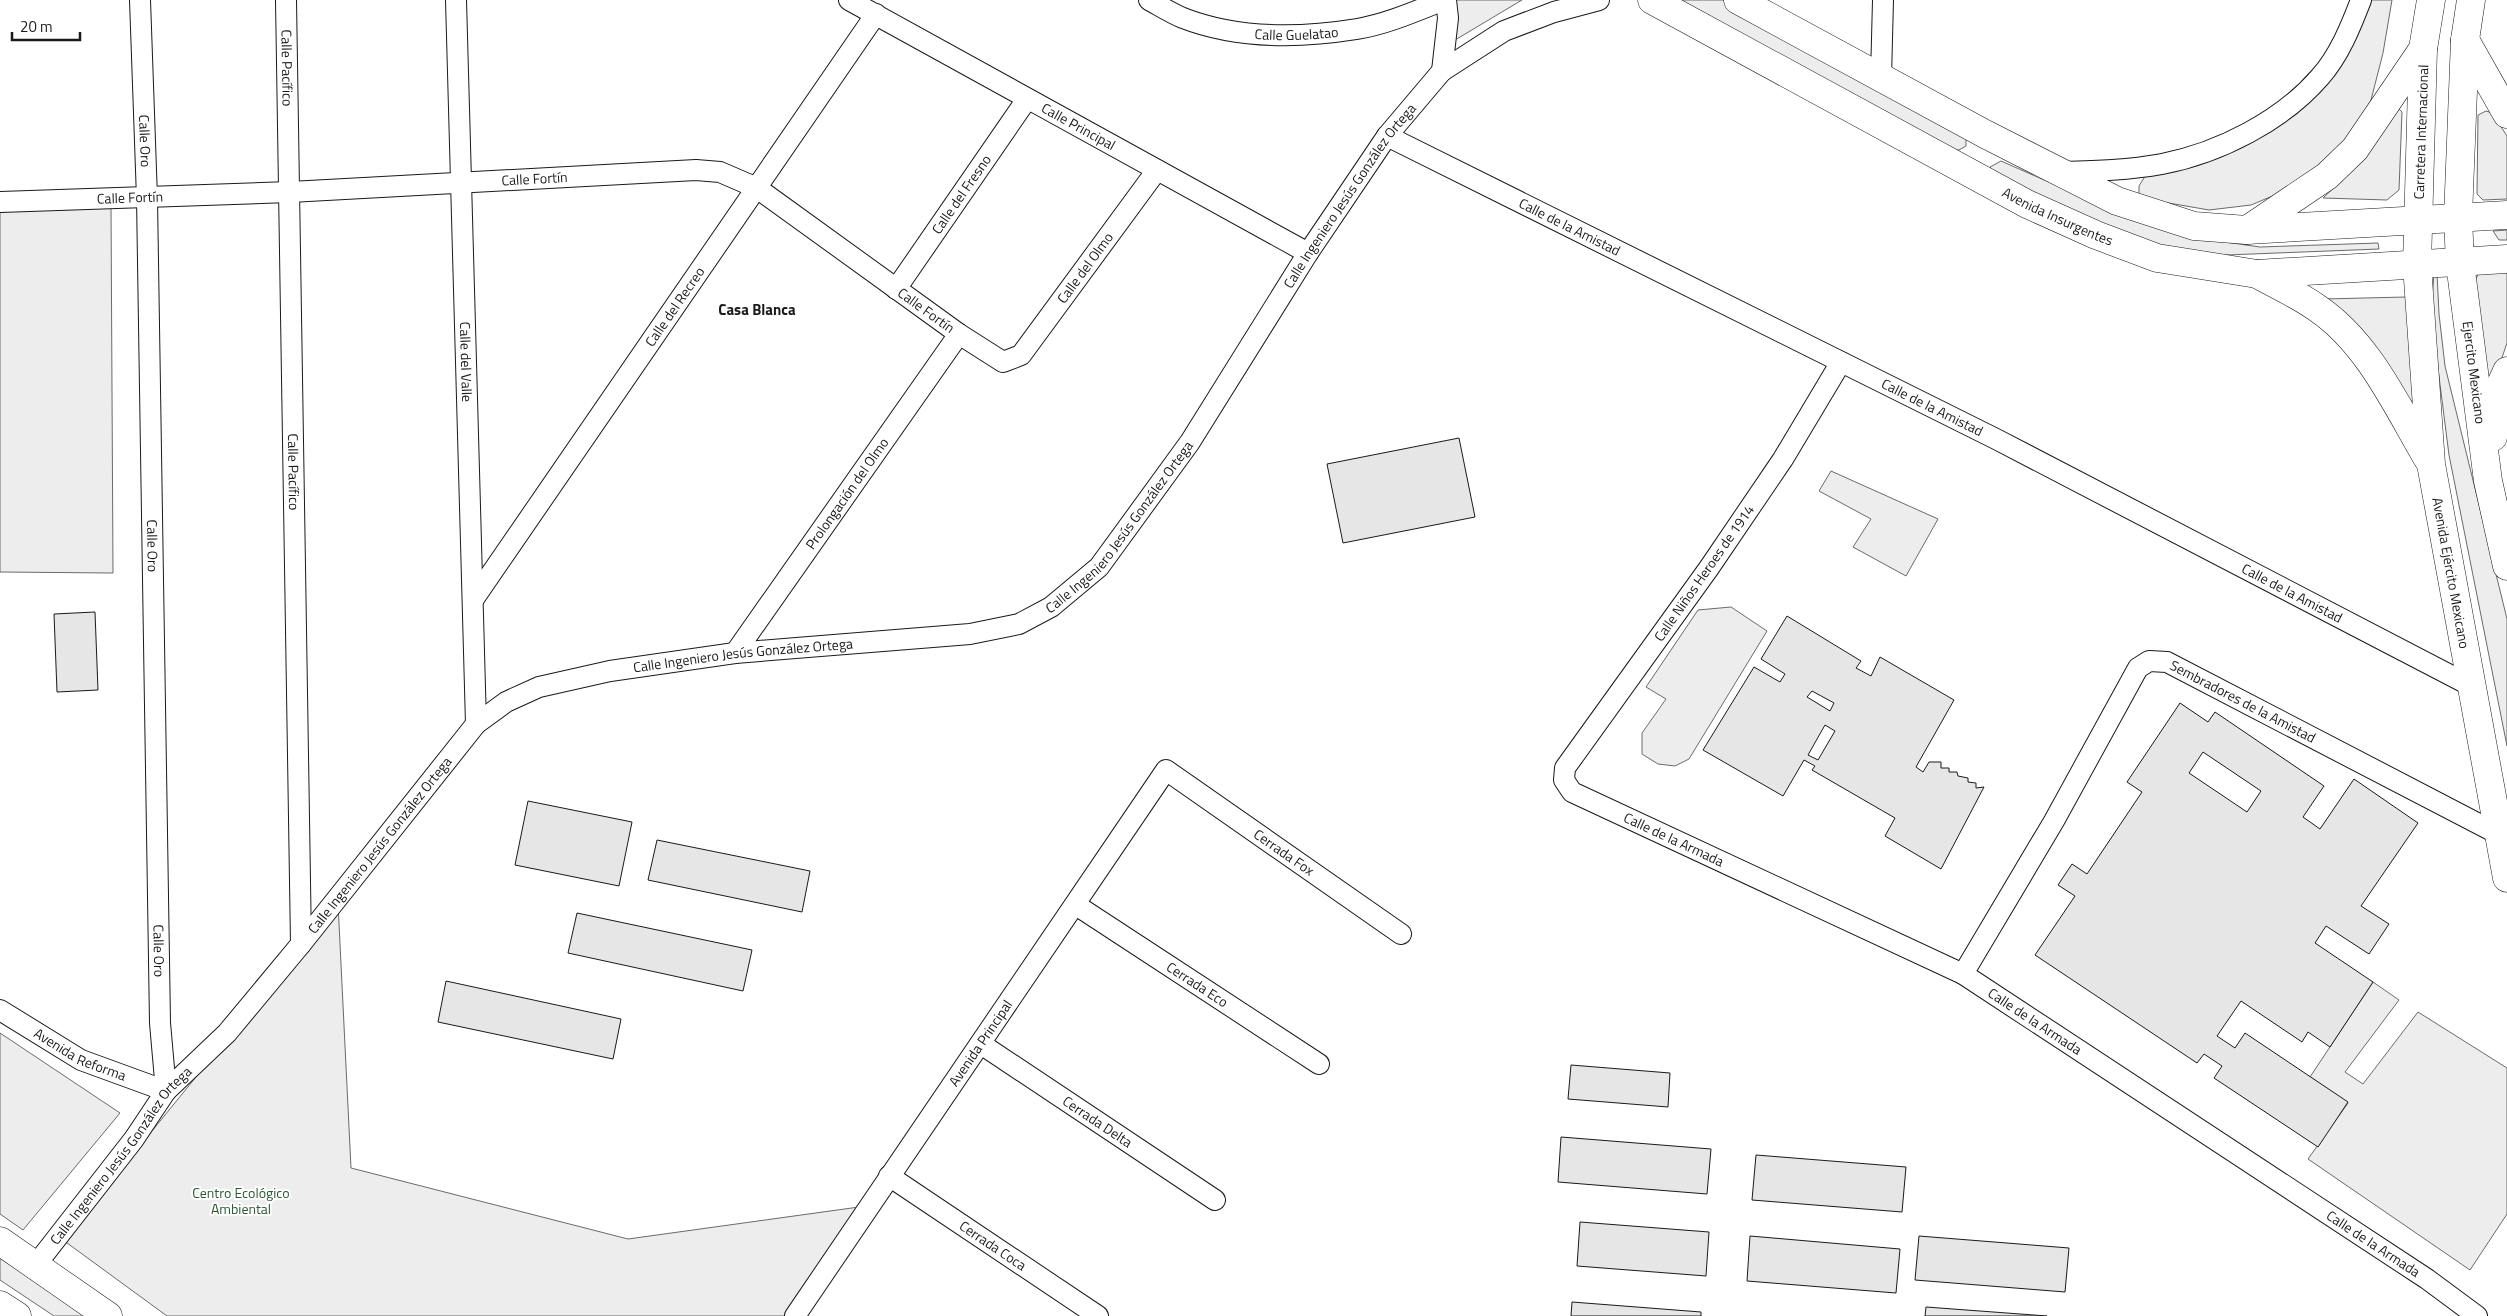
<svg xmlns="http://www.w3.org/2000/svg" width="2507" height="1316" font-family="'Titillium Web',sans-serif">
  <rect width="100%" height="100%" fill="#fff"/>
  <path fill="#ededed" stroke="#6a6a6a" d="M 1453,0 L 1522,0 L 1455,40 Z
    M 1681,0 L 1723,0 L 1966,134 L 1966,146 L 1959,150 L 1952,150 Z
    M 2366,0 L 2392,0 L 2383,53 L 2371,100 L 2358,125 L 2339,150 L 2282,192 L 2251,205 L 2209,210 L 2157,201 L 2139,194 L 2139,186 L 2147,173 L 2287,117 Z
    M 2397,107 L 2402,112 L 2399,190 L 2387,200 L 2323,198 L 2362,161 Z
    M 2486,111 L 2492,113 L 2507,136 L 2507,199 L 2483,200 L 2477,194 L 2478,115 Z
    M 2001,161 L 2101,205 L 2190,237 L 2260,247 L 2378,243 L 2379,249 L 2201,256 L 2146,244 L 1992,178 L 1990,167 Z
    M 111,205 L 113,573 L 0,572 L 0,209 Z
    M 2507,230 L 2507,240 L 2499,240 L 2493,231 Z
    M 2507,269 L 2507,343 L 2495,378 L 2486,375 L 2474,282 L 2480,271 Z
    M 2434,273 L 2437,273 L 2439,314 L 2445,366 L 2507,619 L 2507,746 L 2449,455 L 2431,314 Z
    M 2406,297 L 2419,401 L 2410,401 L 2323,299 Z
    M 1831,471 L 1938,519 L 1906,576 L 1853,547 L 1871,519 L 1819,491 Z
    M 1731,607 L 1767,631 L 1689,759 L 1675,766 L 1658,764 L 1642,754 L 1642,733 L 1666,699 L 1646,687 L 1698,610 Z
    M 338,903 L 351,1168 L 628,1239 L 859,1207 L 784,1316 L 167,1316 L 63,1240 Z
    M 2373,982 L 2399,1000 L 2345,1072 L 2363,1084 L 2418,1012 L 2507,1068 L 2507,1214 L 2470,1270 L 2308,1159 L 2348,1103 L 2310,1077 Z
    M 0,1033 L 120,1113 L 23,1230 L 0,1214 Z
    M 0,1243 L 109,1316 L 54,1316 L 0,1280 Z"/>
  <path fill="#e6e6e6" stroke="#1a1a1a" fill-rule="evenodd" d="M 1459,438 L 1475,517 L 1343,543 L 1327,464 Z
    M 95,612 L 98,690 L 57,692 L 54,614 Z
    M 1787,616 L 1861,661 L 1856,668 L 1871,676 L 1880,657 L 1954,700 L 1916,767 L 1923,772 L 1929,762 L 1941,762 L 1941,768 L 1949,768 L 1949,772 L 1957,772 L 1958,776 L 1968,778 L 1968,782 L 1976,783 L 1976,788 L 1984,787 L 1941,869 L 1885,836 L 1895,818 L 1812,770 L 1815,766 L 1804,760 L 1783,796 L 1703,750 L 1754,667 L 1780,682 L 1785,674 L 1761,659 ZM 1812,691 L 1834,703 L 1830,711 L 1807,697 ZM 1825,725 L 1835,731 L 1818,760 L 1808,755 Z
    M 2180,703 L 2208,722 L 2215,712 L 2324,786 L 2303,817 L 2320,829 L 2354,779 L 2418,823 L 2361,906 L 2389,924 L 2369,954 L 2326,926 L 2315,943 L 2373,982 L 2330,1047 L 2308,1032 L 2302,1042 L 2241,1001 L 2217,1036 L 2235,1048 L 2245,1033 L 2348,1102 L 2318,1147 L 2214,1078 L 2222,1066 L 2204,1054 L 2197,1063 L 2035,955 L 2075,896 L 2058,885 L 2072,864 L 2087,874 L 2142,792 L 2127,782 ZM 2203,752 L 2261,791 L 2247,812 L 2189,773 Z
    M 528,801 L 632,822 L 619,886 L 515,865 Z
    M 657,840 L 810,871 L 802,912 L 648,880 Z
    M 577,913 L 752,950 L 743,991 L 568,953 Z
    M 446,981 L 621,1019 L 613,1059 L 438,1022 Z
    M 1571,1065 L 1670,1073 L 1668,1107 L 1568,1099 Z
    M 1561,1137 L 1711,1149 L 1707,1194 L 1558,1182 Z
    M 1756,1155 L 1906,1167 L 1902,1212 L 1752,1200 Z
    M 1580,1222 L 1709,1232 L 1706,1276 L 1577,1266 Z
    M 1750,1236 L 1900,1249 L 1896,1293 L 1747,1281 Z
    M 1919,1236 L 2069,1248 L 2065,1292 L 1915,1280 Z
    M 1572,1302 L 1701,1312 L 1701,1316 L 1571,1316 Z
    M 1926,1307 L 2047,1316 L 1925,1316 Z"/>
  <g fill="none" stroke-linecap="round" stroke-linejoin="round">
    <defs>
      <g id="street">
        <path id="s1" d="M 140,0 L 147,198 L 160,1023 L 166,1091"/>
        <path id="s2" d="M 286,0 L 301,944"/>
        <path id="s3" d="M 456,0 L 476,724"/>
        <path id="s4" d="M 849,0 L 1308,253"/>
        <path id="s5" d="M 1149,0 C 1160,6 1171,13 1183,18 C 1237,39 1301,38 1357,29 C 1387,24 1416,11 1444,0"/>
        <path d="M 1446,0 L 1448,18 L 1442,71 L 1504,31 L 1554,12 L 1599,0"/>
        <path d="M 1881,78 L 1883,0"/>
        <path id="s6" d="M 1387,136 L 1996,439 L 2473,687"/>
        <path d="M 2063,172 C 2096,171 2129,170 2162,164 C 2219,153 2282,121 2320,77 C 2339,56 2351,26 2361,0"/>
        <path id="s7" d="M 0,202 L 290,192 L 696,170 L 720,172 L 757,188 L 959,334 L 1003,362 L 1021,355 L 1157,170"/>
        <path id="s8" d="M 896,289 L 1027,99"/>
        <path id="s9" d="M 1841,362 L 1783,459 L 1709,568 L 1565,768 L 1564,780 L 1572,792 L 1963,974 L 2427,1279 L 2477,1316"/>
        <path id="s10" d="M 473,600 L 876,14"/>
        <path id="s11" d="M 735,653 L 959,334"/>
        <path id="s12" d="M 1076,905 L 1319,1064"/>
        <path id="s13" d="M 1963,974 L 2054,821 L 2138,668 L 2149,661 L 2167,662 L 2498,834"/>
        <path id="s14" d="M 0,1010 L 81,1060 L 166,1091"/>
        <path id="s15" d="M 981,1044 L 1215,1200"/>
        <path id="s16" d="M 889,1176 L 1098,1316"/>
        <path id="s17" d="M 35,1266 L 134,1139 L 166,1091 L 227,1033 L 301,944 L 476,724 L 506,702 L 539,687 L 610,671 L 735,653 L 970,634 L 1019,624 L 1051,607 L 1099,567 L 1190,442 L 1308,253 L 1387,136 L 1442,71"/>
        <path id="s18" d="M 795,1316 L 1166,770 L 1401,934"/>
      </g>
      <g id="secondary">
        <path id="s19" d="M 1652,0 L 2027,204 L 2096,235 L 2157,258 L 2257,274 L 2507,259"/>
        <path d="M 1738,0 L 1985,134 L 2117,201 L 2194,226 L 2247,230 L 2507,215"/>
        <path d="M 0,1241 L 108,1316"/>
        <path d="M 0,1305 L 17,1316"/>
      </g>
      <g id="primary">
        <path id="s20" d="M 2431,0 L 2423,49 L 2417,265 L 2431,464 L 2507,878"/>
        <path id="s21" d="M 2471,0 L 2465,40 L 2458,217 L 2460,263 L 2488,481 L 2507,566"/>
        <path d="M 2465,40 L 2507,114"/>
        <path d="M 2247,230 L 2327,176 L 2355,149 L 2423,49"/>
        <path d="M 2257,274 C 2277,285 2299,295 2317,308 C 2369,343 2397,407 2428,459"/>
        <path d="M 2493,437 L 2498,391 L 2507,371"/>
      </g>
    </defs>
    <use href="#street" stroke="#1a1a1a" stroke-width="22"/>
    <use href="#secondary" stroke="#1a1a1a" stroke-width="29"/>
    <use href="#primary" stroke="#1a1a1a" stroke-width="29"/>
    <use href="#street" stroke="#fff" stroke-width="20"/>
    <use href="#secondary" stroke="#fff" stroke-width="28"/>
    <use href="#primary" stroke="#fff" stroke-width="28"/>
  </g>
  <g text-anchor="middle" stroke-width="4" stroke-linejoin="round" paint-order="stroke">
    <g font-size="14" fill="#1a1a1a" stroke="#fff">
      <text dy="5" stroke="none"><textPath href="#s5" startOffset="154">Calle Guelatao</textPath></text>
      <text dy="5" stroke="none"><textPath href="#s2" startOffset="68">Calle Pacífico</textPath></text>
      <text dy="5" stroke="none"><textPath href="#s4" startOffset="262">Calle Principal</textPath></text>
      <text transform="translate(2421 132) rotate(-88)" y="5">Carretera Internacional</text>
      <text dy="5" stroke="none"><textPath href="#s1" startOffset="141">Calle Oro</textPath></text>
      <text dy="5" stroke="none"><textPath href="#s7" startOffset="535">Calle Fortín</textPath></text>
      <text dy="5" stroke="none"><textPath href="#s8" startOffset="115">Calle del Fresno</textPath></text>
      <text dy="5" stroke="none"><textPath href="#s17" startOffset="1805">Calle Ingeniero Jesús González Ortega</textPath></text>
      <text dy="5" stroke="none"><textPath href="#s7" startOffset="130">Calle Fortín</textPath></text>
      <text dy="5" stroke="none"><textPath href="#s19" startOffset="460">Avenida Insurgentes</textPath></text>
      <text dy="5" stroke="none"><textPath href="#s6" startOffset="204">Calle de la Amistad</textPath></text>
      <text dy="5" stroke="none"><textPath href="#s7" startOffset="1190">Calle del Olmo</textPath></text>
      <text dy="5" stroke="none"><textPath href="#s10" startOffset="356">Calle del Recreo</textPath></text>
      <text dy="5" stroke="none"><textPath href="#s7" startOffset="970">Calle Fortín</textPath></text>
      <text dy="5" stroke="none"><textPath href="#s3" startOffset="362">Calle del Valle</textPath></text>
      <text dy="5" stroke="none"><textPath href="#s21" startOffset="374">Ejercito Mexicano</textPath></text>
      <text dy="5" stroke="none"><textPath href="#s6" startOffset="609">Calle de la Amistad</textPath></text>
      <text dy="5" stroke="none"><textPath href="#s2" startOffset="472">Calle Pacífico</textPath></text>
      <text dy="5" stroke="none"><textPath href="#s11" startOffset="195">Prolongación del Olmo</textPath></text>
      <text dy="5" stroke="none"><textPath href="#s17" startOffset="1400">Calle Ingeniero Jesús González Ortega</textPath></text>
      <text dy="5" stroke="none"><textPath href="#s1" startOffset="546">Calle Oro</textPath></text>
      <text transform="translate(1704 573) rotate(-55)" y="5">Calle Niños Heroes de 1914</text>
      <text dy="5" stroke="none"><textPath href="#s20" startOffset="576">Avenida Ejército Mexicano</textPath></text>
      <text dy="5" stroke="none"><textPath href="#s6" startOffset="1014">Calle de la Amistad</textPath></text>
      <text dy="5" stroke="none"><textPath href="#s17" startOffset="980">Calle Ingeniero Jesús González Ortega</textPath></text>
      <text dy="5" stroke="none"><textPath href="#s13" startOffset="469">Sembradores de la Amistad</textPath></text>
      <text dy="5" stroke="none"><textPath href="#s9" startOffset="630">Calle de la Armada</textPath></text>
      <text dy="5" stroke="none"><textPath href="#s17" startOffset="545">Calle Ingeniero Jesús González Ortega</textPath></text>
      <text dy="5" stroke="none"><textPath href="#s18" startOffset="804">Cerrada Fox</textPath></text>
      <text dy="5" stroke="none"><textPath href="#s1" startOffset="951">Calle Oro</textPath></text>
      <text dy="5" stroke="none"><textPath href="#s12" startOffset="145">Cerrada Eco</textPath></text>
      <text dy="5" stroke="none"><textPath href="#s9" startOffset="1035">Calle de la Armada</textPath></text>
      <text dy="5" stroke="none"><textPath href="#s18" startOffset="330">Avenida Principal</textPath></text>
      <text dy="5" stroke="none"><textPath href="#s14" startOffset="92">Avenida Reforma</textPath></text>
      <text dy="5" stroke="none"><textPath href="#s15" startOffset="140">Cerrada Delta</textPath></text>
      <text dy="5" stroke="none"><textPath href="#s17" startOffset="140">Calle Ingeniero Jesús González Ortega</textPath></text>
      <text dy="5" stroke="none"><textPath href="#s9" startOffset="1440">Calle de la Armada</textPath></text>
      <text dy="5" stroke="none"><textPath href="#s16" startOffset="125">Cerrada Coca</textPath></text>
    </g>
    <g font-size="14" fill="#2b5a34" stroke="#fff">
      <text x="241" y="1198">Centro Ecológico<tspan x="241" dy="16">Ambiental</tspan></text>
    </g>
    <g font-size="15" font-weight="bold" fill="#1a1a1a" stroke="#fff">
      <text x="757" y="315">Casa Blanca</text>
    </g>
  </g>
  <path d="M12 32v8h68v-8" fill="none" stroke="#1a1a1a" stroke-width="2.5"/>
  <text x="20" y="32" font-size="15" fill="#1a1a1a" stroke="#ffffff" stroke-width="4" paint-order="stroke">20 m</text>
</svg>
